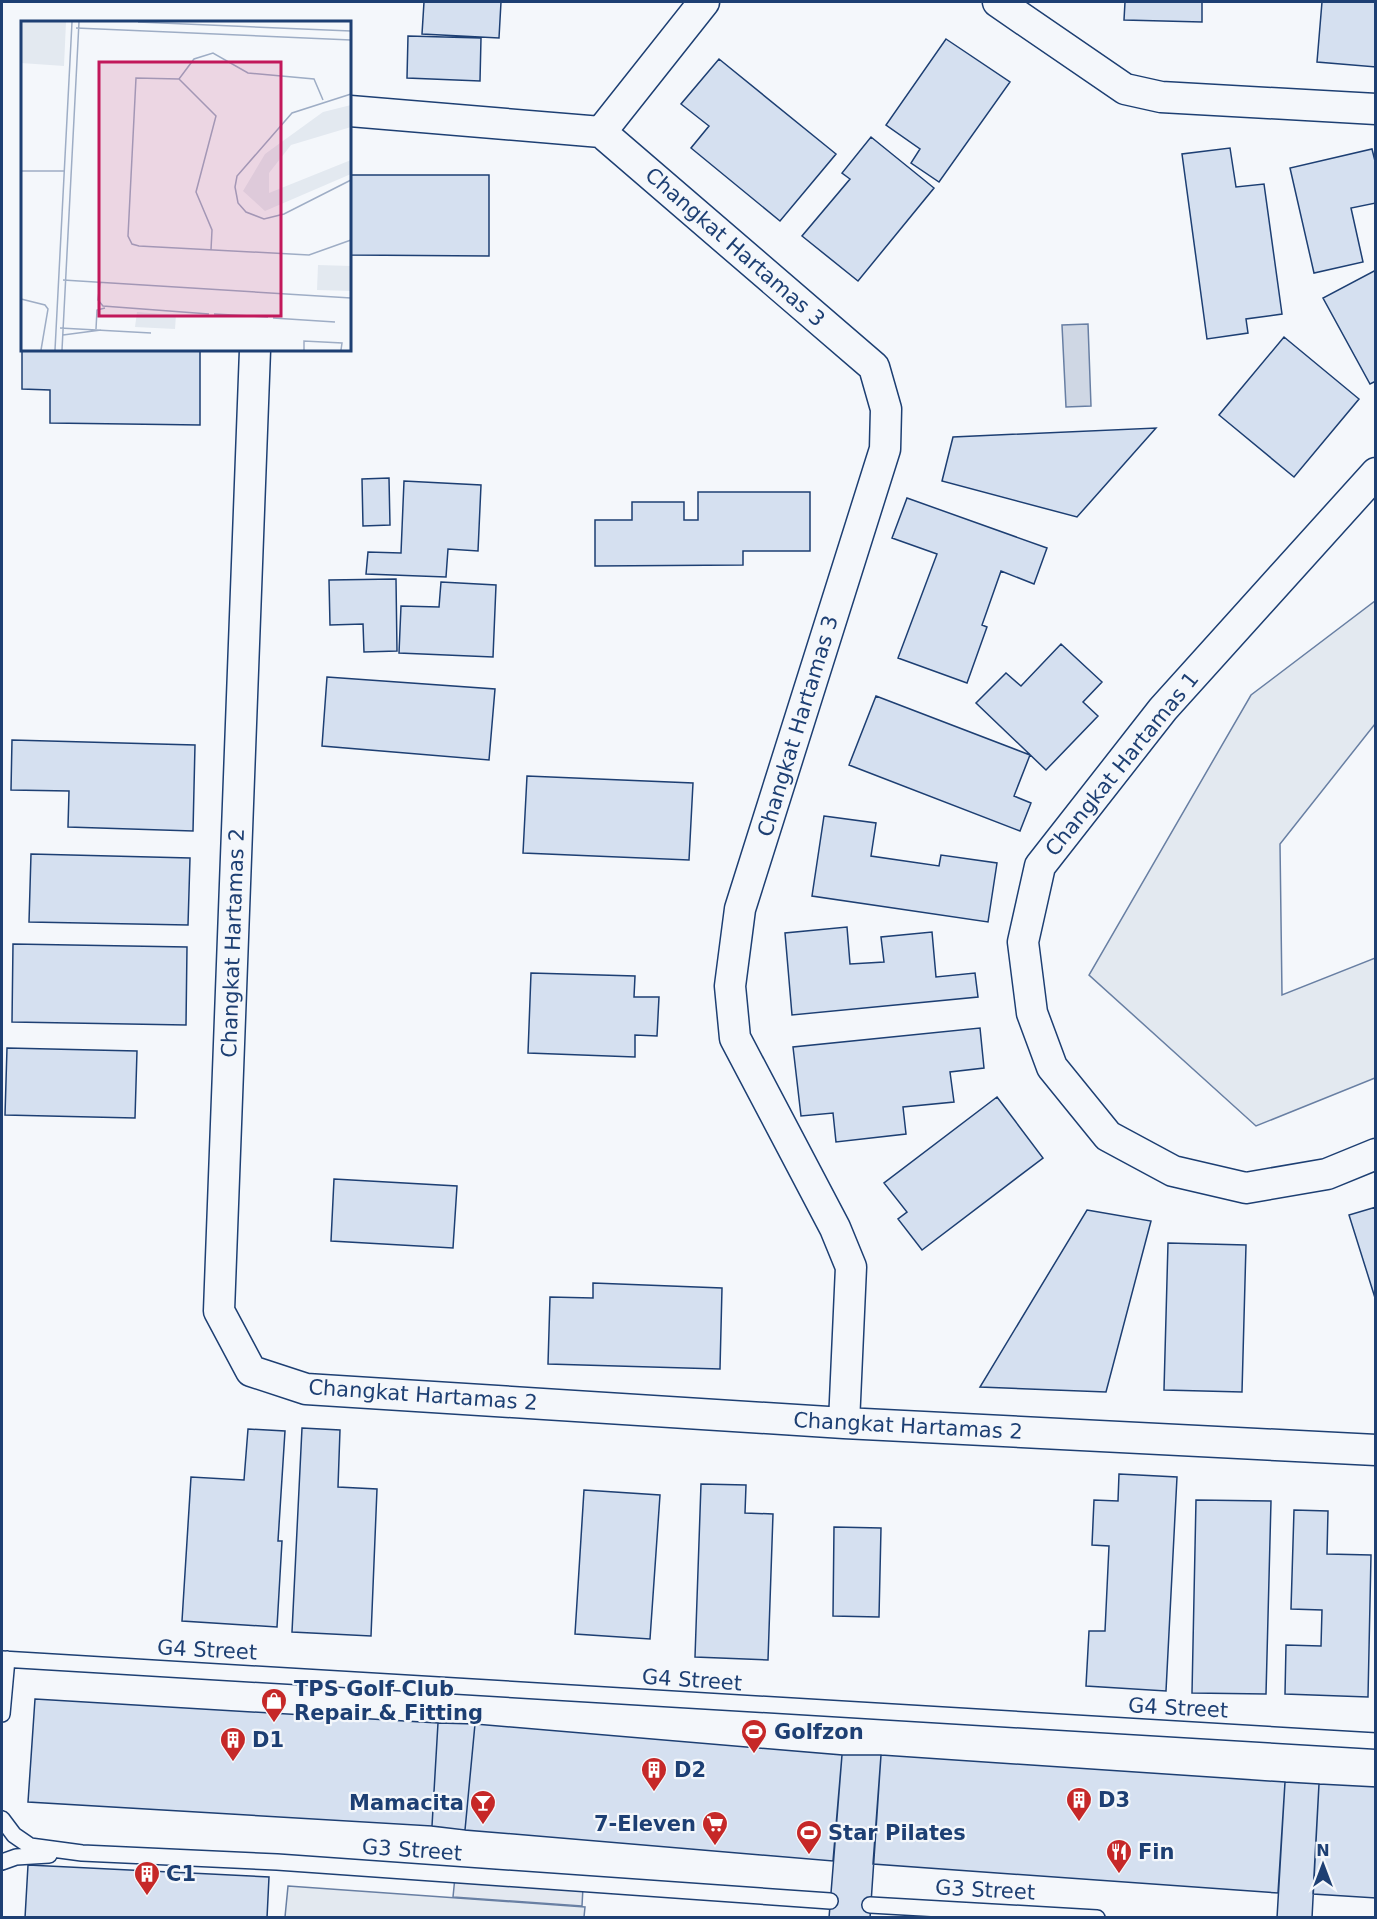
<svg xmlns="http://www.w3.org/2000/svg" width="1377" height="1919" font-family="'DejaVu Sans',sans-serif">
  <rect width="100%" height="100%" fill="#f4f7fb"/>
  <path fill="#e3e9f0" stroke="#687fa3" stroke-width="1.5" d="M 1375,601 L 1375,724 L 1280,844 L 1282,995 L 1375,958 L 1375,1078 L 1256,1126 L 1089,975 L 1251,695 Z
    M 288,1886 L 585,1907 L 584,1917 L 285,1917 Z"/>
  <path fill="#e3e8f0" stroke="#687fa3" stroke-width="1.5" d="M 455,1877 L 583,1887 L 582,1906 L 453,1897 Z"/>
  <path fill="#cfd7e4" stroke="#687fa3" stroke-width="1.5" d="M 1088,324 L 1091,406 L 1066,407 L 1062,325 Z"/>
  <path fill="#d5e0f0" stroke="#1d3f73" stroke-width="1.5" d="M 424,2 L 501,2 L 499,38 L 422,34 Z
    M 1125,2 L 1202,2 L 1202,22 L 1124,20 Z
    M 1322,2 L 1376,2 L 1376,67 L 1317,62 Z
    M 408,36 L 481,38 L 480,81 L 407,78 Z
    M 946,39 L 1010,82 L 939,182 L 911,163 L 920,149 L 886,125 Z
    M 719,59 L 836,154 L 780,221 L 691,148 L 709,126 L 681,104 Z
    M 871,137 L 934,188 L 858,281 L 802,236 L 850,179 L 842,173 Z
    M 1230,148 L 1236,187 L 1264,184 L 1282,314 L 1246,319 L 1248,333 L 1207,339 L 1182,154 Z
    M 1372,149 L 1376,165 L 1376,203 L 1351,208 L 1363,262 L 1314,273 L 1290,168 Z
    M 350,175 L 489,175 L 489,256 L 350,255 Z
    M 1376,270 L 1376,381 L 1370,384 L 1323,298 Z
    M 1284,337 L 1359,399 L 1294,477 L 1219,415 Z
    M 22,345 L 22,350 L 200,350 L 200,425 L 50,423 L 50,390 L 22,389 Z
    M 1156,428 L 1077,517 L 942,481 L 953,437 Z
    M 389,478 L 390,525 L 363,526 L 362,479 Z
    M 404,481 L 481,485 L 478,551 L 448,549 L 446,577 L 366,574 L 368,552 L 401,553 Z
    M 698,492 L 810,492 L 810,551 L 743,551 L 743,565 L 595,566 L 595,520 L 632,520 L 632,502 L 684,502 L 684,520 L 698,520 Z
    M 907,498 L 1047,548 L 1034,584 L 1001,571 L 982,625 L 987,627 L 967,683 L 898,658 L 937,554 L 892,538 Z
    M 396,579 L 397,651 L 364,652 L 363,624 L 330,625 L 329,580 Z
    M 441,582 L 496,585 L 493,657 L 399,653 L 401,606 L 439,607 Z
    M 1061,644 L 1102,682 L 1083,702 L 1098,716 L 1046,770 L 976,703 L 1006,673 L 1021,686 Z
    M 327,677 L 495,689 L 489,760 L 322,746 Z
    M 876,696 L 1030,755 L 1014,796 L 1031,803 L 1020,831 L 849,765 Z
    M 12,740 L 195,745 L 193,831 L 68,827 L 69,791 L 11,790 Z
    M 527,776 L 693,783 L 689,860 L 523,853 Z
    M 824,816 L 876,823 L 871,856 L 939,866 L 941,855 L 997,863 L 988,922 L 812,896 Z
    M 31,854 L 190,858 L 188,925 L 29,922 Z
    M 847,927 L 850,964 L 884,962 L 881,937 L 932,932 L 936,977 L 975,973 L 978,997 L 792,1015 L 785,933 Z
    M 13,944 L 187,947 L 186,1025 L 12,1022 Z
    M 531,973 L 635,976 L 634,997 L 659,997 L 657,1036 L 635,1035 L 635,1057 L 528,1053 Z
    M 980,1028 L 984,1068 L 950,1072 L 954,1102 L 903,1107 L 906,1134 L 836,1142 L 833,1113 L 801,1116 L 793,1047 Z
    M 7,1048 L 137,1051 L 135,1118 L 5,1115 Z
    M 997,1097 L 1043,1158 L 922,1250 L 898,1219 L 907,1212 L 884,1183 Z
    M 334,1179 L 457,1186 L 453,1248 L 331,1241 Z
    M 1376,1207 L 1376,1301 L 1349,1215 Z
    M 1087,1210 L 1151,1221 L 1106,1392 L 980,1387 Z
    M 1168,1243 L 1246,1245 L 1242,1392 L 1164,1390 Z
    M 593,1283 L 722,1288 L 720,1369 L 548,1364 L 550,1297 L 593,1298 Z
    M 302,1428 L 340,1430 L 338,1487 L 377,1489 L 371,1636 L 292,1632 Z
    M 248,1429 L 285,1431 L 278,1541 L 282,1541 L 277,1627 L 182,1621 L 191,1477 L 244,1480 Z
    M 1119,1474 L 1177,1477 L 1166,1691 L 1086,1686 L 1089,1631 L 1105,1631 L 1109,1546 L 1092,1545 L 1094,1500 L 1118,1501 Z
    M 701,1484 L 746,1485 L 745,1513 L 773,1514 L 768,1660 L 695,1657 Z
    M 584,1490 L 660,1495 L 650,1639 L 575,1634 Z
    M 1196,1500 L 1271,1501 L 1266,1694 L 1192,1693 Z
    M 1294,1510 L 1328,1511 L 1327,1554 L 1371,1555 L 1368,1697 L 1285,1694 L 1286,1645 L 1321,1646 L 1322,1610 L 1291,1609 Z
    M 834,1527 L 881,1528 L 879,1617 L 833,1616 Z
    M 35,1699 L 438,1723 L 432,1826 L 28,1802 Z
    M 438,1723 L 475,1724 L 465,1830 L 432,1826 Z
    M 475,1724 L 842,1755 L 833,1861 L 465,1830 Z
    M 842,1755 L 881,1755 L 870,1918 L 829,1918 Z
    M 881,1755 L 1285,1782 L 1278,1893 L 873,1864 Z
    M 1285,1782 L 1319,1784 L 1312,1918 L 1277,1918 Z
    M 1319,1784 L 1376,1787 L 1376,1898 L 1313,1894 Z
    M 28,1865 L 269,1877 L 267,1918 L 25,1918 Z"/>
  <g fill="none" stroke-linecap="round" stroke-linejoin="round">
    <defs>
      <path id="lane" d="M 2,1659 L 1376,1741
        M 2,1714 L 7,1659
        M 2,1819 L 14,1835 L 30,1846 L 82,1853 L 277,1862 L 830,1901
        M 2,1862 L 16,1857 L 49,1855
        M 870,1905 L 1097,1918"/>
      <path id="street" d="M 998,2 L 1125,89 L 1161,97 L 1376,109
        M 350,111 L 601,132 L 704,2
        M 601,132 L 874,367 L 886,409 L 885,449 L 740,909 L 730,986 L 735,1038 L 835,1228 L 851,1267 L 844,1423
        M 255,350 L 219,1311 L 251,1371 L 306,1389 L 844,1423 L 1376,1450
        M 1376,473 L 1163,709 L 1040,866 L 1023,942 L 1032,1013 L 1052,1067 L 1108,1136 L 1173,1171 L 1246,1188 L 1327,1174 L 1376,1154"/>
    </defs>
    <use href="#lane" stroke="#1d3f73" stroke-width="18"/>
    <use href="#street" stroke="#1d3f73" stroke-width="33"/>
    <use href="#lane" stroke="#f4f7fb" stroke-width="15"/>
    <use href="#street" stroke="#f4f7fb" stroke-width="30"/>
  </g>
  <defs>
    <symbol id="shop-pin" viewBox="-11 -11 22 30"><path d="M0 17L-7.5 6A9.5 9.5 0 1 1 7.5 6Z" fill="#c62828" stroke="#f4f7fb"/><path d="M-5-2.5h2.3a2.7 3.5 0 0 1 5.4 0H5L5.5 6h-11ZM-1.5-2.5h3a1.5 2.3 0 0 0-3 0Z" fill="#fff"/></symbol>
    <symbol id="stadium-pin" viewBox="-11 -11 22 30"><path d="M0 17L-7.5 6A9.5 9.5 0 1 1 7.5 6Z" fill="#c62828" stroke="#f4f7fb"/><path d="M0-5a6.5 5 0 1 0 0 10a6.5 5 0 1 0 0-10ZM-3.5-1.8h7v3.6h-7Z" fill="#fff"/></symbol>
    <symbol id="building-pin" viewBox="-11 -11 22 30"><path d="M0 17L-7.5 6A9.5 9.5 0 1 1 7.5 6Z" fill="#c62828" stroke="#f4f7fb"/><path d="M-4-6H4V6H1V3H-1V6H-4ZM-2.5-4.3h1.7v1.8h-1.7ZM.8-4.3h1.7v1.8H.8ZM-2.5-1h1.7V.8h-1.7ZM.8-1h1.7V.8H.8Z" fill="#fff"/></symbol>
    <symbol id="bar-pin" viewBox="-11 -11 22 30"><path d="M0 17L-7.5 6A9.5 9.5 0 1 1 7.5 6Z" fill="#c62828" stroke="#f4f7fb"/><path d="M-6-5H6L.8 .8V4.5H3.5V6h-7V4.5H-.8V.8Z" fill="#fff"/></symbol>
    <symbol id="supermarket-pin" viewBox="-11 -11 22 30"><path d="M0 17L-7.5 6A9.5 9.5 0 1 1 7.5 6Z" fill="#c62828" stroke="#f4f7fb"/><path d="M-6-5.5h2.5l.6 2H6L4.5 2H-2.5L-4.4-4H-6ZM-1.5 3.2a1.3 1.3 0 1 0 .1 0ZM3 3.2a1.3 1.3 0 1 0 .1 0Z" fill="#fff"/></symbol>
    <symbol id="restaurant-pin" viewBox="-11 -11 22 30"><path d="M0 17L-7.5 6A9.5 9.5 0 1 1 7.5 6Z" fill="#c62828" stroke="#f4f7fb"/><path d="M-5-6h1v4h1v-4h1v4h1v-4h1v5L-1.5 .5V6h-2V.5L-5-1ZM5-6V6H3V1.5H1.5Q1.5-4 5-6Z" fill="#fff"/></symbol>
  </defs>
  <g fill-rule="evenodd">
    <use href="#shop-pin" x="259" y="1686" width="30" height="40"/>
    <use href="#stadium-pin" x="739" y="1717" width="30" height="40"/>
    <use href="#building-pin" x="218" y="1725" width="30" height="40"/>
    <use href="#building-pin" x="639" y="1755" width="30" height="40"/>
    <use href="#building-pin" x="1064" y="1785" width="30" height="40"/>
    <use href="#bar-pin" x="468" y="1788" width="30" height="40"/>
    <use href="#supermarket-pin" x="700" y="1809" width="30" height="40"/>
    <use href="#stadium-pin" x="794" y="1818" width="30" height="40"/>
    <use href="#restaurant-pin" x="1104" y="1837" width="30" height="40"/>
    <use href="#building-pin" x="132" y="1859" width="30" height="40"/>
  </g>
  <g text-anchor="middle" stroke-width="4.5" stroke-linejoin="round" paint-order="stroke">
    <g font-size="21" fill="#1d3f73" stroke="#f4f7fb">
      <text transform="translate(735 247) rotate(41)" y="7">Changkat Hartamas 3</text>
      <text transform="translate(798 726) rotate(-73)" y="7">Changkat Hartamas 3</text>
      <text transform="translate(1122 764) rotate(-51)" y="7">Changkat Hartamas 1</text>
      <text transform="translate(233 943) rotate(-88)" y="7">Changkat Hartamas 2</text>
      <text transform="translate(423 1395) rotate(4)" y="7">Changkat Hartamas 2</text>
      <text transform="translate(908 1426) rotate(3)" y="7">Changkat Hartamas 2</text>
      <text transform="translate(207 1650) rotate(3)" y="7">G4 Street</text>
      <text transform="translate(692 1680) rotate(4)" y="7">G4 Street</text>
      <text transform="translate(1178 1708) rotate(3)" y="7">G4 Street</text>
      <text transform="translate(412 1850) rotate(4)" y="7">G3 Street</text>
      <text transform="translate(985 1890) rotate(3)" y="7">G3 Street</text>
    </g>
    <g font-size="21" font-weight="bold" fill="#1d3f73" stroke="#f4f7fb" text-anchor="start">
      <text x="294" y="1696">TPS Golf Club<tspan x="294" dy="24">Repair &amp; Fitting</tspan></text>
      <text x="774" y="1739">Golfzon</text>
      <text x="252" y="1747">D1</text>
      <text x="674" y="1777">D2</text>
      <text x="1098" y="1807">D3</text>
      <text x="464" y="1810" text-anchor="end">Mamacita</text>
      <text x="696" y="1831" text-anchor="end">7-Eleven</text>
      <text x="828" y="1840">Star Pilates</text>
      <text x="1138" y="1859">Fin</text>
      <text x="166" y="1881">C1</text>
    </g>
  </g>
  <g transform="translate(21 21)">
    <rect width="330" height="330" fill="#f4f7fb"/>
    <path d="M 0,1 L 45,1 L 43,45 L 0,42 ZM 330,84 L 330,106 L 270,124 L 248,152 L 248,172 L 330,139 L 330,153 L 244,190 L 222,170 L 244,133 L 302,91 ZM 297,244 L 330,245 L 330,270 L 296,269 ZM 116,291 L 155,294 L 154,308 L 114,306 Z" fill="#e3e9f0"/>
    <path fill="none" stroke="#9eadc5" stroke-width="1.5" d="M 117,1 L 330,10M 55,7 L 330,19M 158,58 L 195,95 L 175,171 L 191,209 L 190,229M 330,73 L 271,92 L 216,155 L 214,166 L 217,182 L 225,191 L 243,198 L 263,193 L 330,159M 302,79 L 293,58 L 227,52 L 192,32 L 173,38 L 158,58 L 115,57 L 107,215 L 111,223 L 118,225 L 288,234 L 330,219M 0,150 L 43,150M 42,259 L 330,277M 79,261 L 77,279 L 82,285 L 188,293M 0,278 L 24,284 L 27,288 L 20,329M 193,293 L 247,296M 252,297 L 314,301M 39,307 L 130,312M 75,308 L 76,289 L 84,287M 42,314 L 80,309M 34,329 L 51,1M 41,329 L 58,1M 283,329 L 283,320 L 321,322 L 320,329"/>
    <path fill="#c2185b" fill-opacity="0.15" stroke="#c2185b" stroke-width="3" d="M 78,41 L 260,41 L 260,295 L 78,295 Z"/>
    <rect width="330" height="330" fill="none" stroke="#1d3f73" stroke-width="3"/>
  </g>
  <rect width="1377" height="1919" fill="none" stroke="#1d3f73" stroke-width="6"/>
  <g transform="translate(1323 1865)" stroke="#f4f7fb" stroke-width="4.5" paint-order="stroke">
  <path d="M0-4.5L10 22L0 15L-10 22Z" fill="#1d3f73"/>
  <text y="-9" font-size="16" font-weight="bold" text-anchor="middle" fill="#1d3f73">N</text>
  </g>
</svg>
